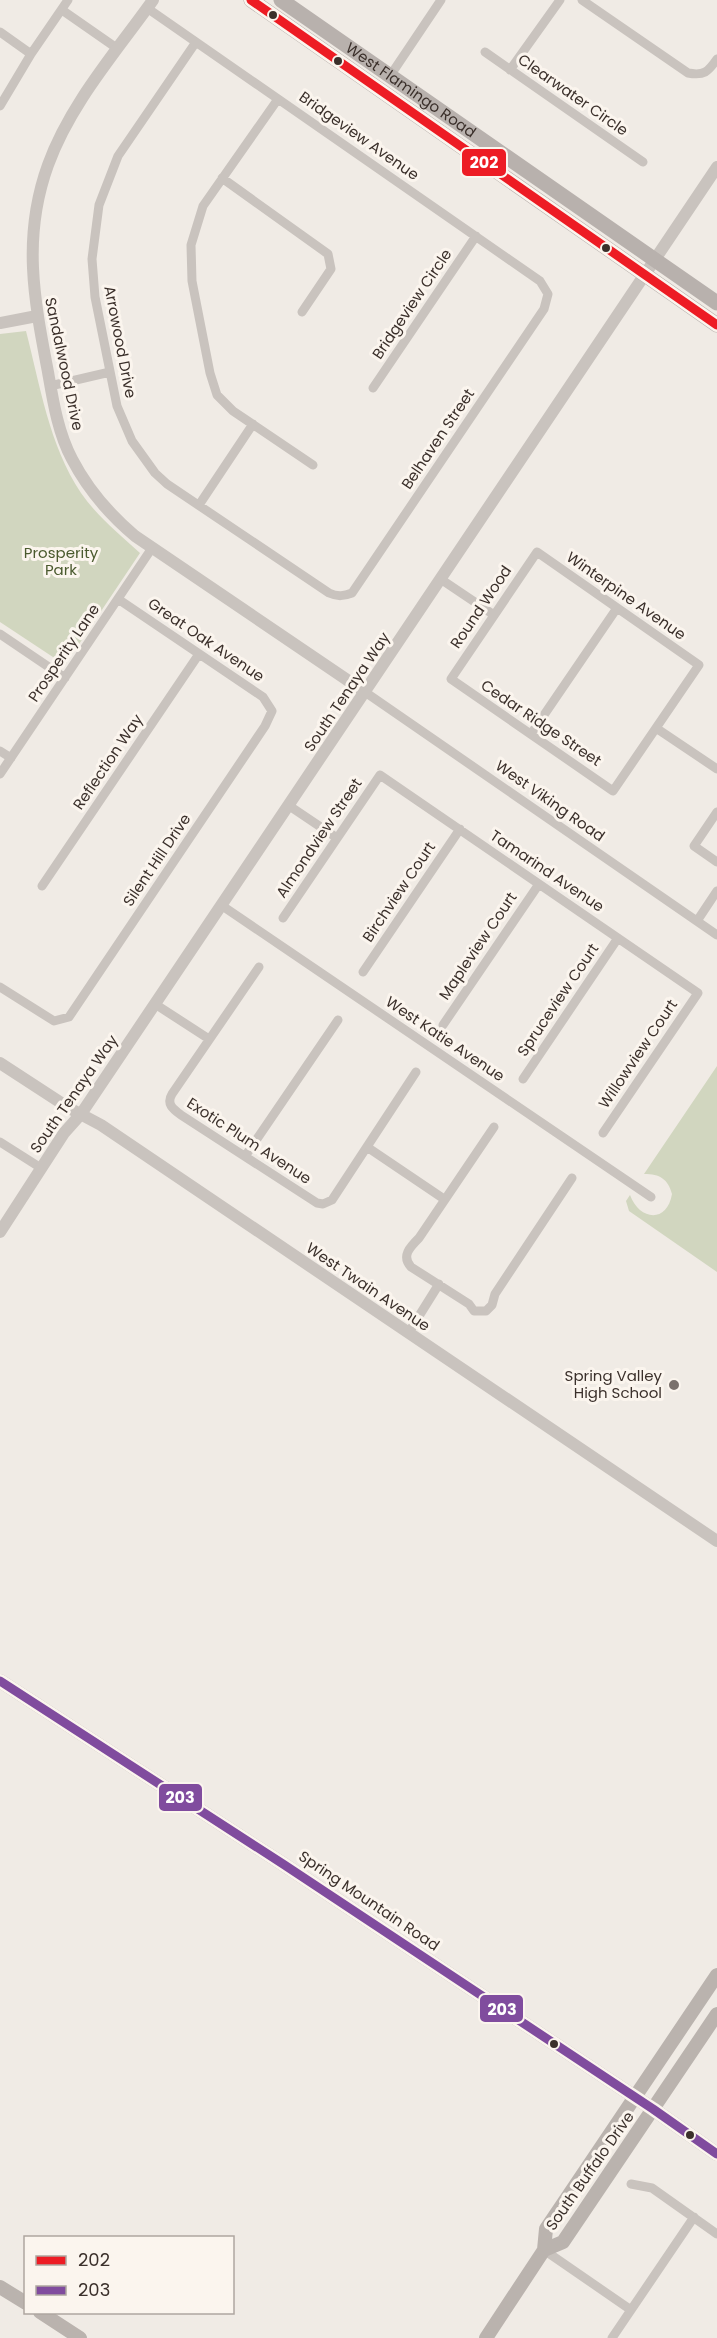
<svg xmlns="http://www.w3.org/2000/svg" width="717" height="2338" font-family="Poppins,sans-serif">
  <rect width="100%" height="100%" fill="#f0ebe5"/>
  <path fill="#d1d6bf" d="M 26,331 C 40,385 49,445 81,493 C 97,516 119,534 140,553 L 65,665 L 0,622 L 0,334 Z
    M 717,1066 L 717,1272 L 629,1211 L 626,1201 L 630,1195 C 639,1220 667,1224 672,1194 C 668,1179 660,1174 644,1174 Z"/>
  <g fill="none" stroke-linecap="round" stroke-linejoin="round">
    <path stroke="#c9c3be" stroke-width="9" d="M 582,0 L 688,73 C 704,76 708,72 717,59
      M 147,8 L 540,281 L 548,294 L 544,309 L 352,593 C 344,596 338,597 329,593 L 167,484 L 155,473 L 132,441 L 117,406 L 95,297 L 92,259 L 99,205 L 118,156 L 196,42
      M 62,10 L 118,49
      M 0,32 L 31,54
      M 485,52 L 643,162
      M 510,70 L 560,0
      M 390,76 L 441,0
      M 278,99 L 203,206 L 191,245 L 192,281 L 210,373 L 217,395 L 233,411 L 313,465
      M 0,106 L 31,54 L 68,0
      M 222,178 L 328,254 L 331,269 L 302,312
      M 50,386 L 110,372
      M 373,388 L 476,236
      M 199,505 L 253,424
      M 537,552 L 699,665 L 613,791 L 451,679 Z
      M 442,580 L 494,615
      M 0,634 L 65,678
      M 365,692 L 717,935
      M 656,728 L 717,769
      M 531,734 L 617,608
      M 0,751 L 11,758
      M 0,774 L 152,548
      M 288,805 L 337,838
      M 717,812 L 694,846 L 717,862
      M 42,886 L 199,654
      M 221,905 L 651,1197
      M 283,918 L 380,775 L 698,993 L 603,1133
      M 697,921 L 717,891
      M 259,967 L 172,1094 C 166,1104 173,1109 181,1115 L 317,1203 L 323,1204 L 332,1200 L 416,1072
      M 363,972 L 460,829
      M 0,987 L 54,1021 L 69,1017 L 265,726 L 272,711 L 263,697 L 118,599
      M 155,1004 L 209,1039
      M 443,1025 L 539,884
      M 523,1079 L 618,938
      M 494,1127 L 419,1238 C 410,1247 401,1256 411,1267 L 469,1304 L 474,1311 L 486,1311 L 492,1305 L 495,1294 L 572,1178
      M 0,1142 L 41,1168
      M 367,1147 L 444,1199
      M 246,1155 L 338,1020
      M 409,1332 L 439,1284
      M 631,2184 L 652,2188 L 717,2234
      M 544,2250 L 631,2310
      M 612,2338 L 694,2217"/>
    <path stroke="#c9c3be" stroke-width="12" d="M 153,0 C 116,52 70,104 48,165 C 22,237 34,299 48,372 C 53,401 58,433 72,459 C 88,490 109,514 135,536 L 365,692
      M 0,323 L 37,316
      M 0,1063 L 69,1108 L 101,1125 L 717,1541
      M 0,1232 L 64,1133 L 81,1114 L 717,167"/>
    <path stroke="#bab3ae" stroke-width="14" d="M 0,1681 L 283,1864 L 653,2109 L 717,2154
      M 544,2250 L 563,2242 L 717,2014
      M 0,2287 L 26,2303
      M 40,2312 L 80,2338
      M 486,2338 L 544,2250 L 546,2229 L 717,1975"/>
    <g stroke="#b8b1ad" stroke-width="15">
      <path d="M 251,0 L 717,325"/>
      <path id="s1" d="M 281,0 L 717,303"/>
    </g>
    <defs>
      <path id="bus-1" d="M 251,0 L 717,325"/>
      <path id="bus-2" d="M 0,1681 L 283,1864 L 653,2109 L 717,2154"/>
    </defs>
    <use href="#bus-1" stroke="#fbf5ee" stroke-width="14"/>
    <use href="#bus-2" stroke="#fbf5ee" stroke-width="14"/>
    <use href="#bus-1" stroke="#ed1c24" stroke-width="9"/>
    <use href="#bus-2" stroke="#804c9e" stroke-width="9"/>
  </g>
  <g fill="#3b302b" stroke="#fbf5ee" stroke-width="2">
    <circle cx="273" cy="15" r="5"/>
    <circle cx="338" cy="61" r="5"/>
    <circle cx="606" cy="248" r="5"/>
    <circle cx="554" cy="2044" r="5"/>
    <circle cx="690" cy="2135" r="5"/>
  </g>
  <circle fill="#7a716c" stroke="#fbf5ee" stroke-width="2" cx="674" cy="1385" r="6"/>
  <g text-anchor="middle" stroke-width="6" stroke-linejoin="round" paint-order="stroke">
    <g font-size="15" fill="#3b302b" stroke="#fbf5ee">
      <text dy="5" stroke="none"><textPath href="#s1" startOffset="158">West Flamingo Road</textPath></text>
      <text transform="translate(573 95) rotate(35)" y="5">Clearwater Circle</text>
      <text transform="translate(359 136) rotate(35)" y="5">Bridgeview Avenue</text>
      <text transform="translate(412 304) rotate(-56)" y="5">Bridgeview Circle</text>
      <text transform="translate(120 342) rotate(79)" y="5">Arrowood Drive</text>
      <text transform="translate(64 364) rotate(78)" y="5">Sandalwood Drive</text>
      <text transform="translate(438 439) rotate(-56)" y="5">Belhaven Street</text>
      <text transform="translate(626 596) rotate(35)" y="5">Winterpine Avenue</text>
      <text transform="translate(481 607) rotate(-56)" y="5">Round Wood</text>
      <text transform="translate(206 640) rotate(34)" y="5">Great Oak Avenue</text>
      <text transform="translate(64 653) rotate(-56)" y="5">Prosperity Lane</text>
      <text transform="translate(347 692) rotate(-56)" y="5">South Tenaya Way</text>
      <text transform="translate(541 723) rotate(34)" y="5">Cedar Ridge Street</text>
      <text transform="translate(108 762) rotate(-56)" y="5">Reflection Way</text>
      <text transform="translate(550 801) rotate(35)" y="5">West Viking Road</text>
      <text transform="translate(319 838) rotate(-56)" y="5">Almondview Street</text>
      <text transform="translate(157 860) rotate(-56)" y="5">Silent Hill Drive</text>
      <text transform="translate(547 871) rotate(34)" y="5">Tamarind Avenue</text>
      <text transform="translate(399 892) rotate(-56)" y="5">Birchview Court</text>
      <text transform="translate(478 946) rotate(-56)" y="5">Mapleview Court</text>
      <text transform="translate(558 1000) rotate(-56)" y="5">Spruceview Court</text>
      <text transform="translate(445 1039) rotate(34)" y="5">West Katie Avenue</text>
      <text transform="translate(638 1054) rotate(-56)" y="5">Willowview Court</text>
      <text transform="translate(74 1094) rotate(-55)" y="5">South Tenaya Way</text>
      <text transform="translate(249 1141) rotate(33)" y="5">Exotic Plum Avenue</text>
      <text transform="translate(368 1287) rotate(34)" y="5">West Twain Avenue</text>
      <text transform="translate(369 1901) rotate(34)" y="5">Spring Mountain Road</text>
      <text transform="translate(590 2171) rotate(-55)" y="5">South Buffalo Drive</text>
    </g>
    <g font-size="15" fill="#4a5a2e" stroke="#fbf5ee">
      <text x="61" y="558">Prosperity<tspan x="61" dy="17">Park</tspan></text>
    </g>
    <g font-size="15" fill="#3b302b" stroke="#fbf5ee" text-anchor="end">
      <text x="662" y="1381">Spring Valley<tspan x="662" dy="17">High School</tspan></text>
    </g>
  </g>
  <g stroke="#fbf5ee" stroke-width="2">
    <rect x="461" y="148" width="46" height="29" rx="6" fill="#ed1c24"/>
    <rect x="158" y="1783" width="45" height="29" rx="6" fill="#804c9e"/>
    <rect x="479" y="1994" width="45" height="29" rx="6" fill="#804c9e"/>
  </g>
  <g font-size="16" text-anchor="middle" font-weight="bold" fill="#fff">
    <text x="484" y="168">202</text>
    <text x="180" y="1803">203</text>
    <text x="502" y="2015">203</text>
  </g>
  <rect x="24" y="2236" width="210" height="78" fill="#fbf5ee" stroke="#aea6a0" stroke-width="1.5"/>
  <rect x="36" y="2256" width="30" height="9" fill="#ed1c24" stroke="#aea6a0" stroke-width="1.5"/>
  <text x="78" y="2266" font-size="18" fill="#3b302b">202</text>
  <rect x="36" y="2286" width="30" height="9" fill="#804c9e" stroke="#aea6a0" stroke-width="1.5"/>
  <text x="78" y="2296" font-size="18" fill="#3b302b">203</text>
</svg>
